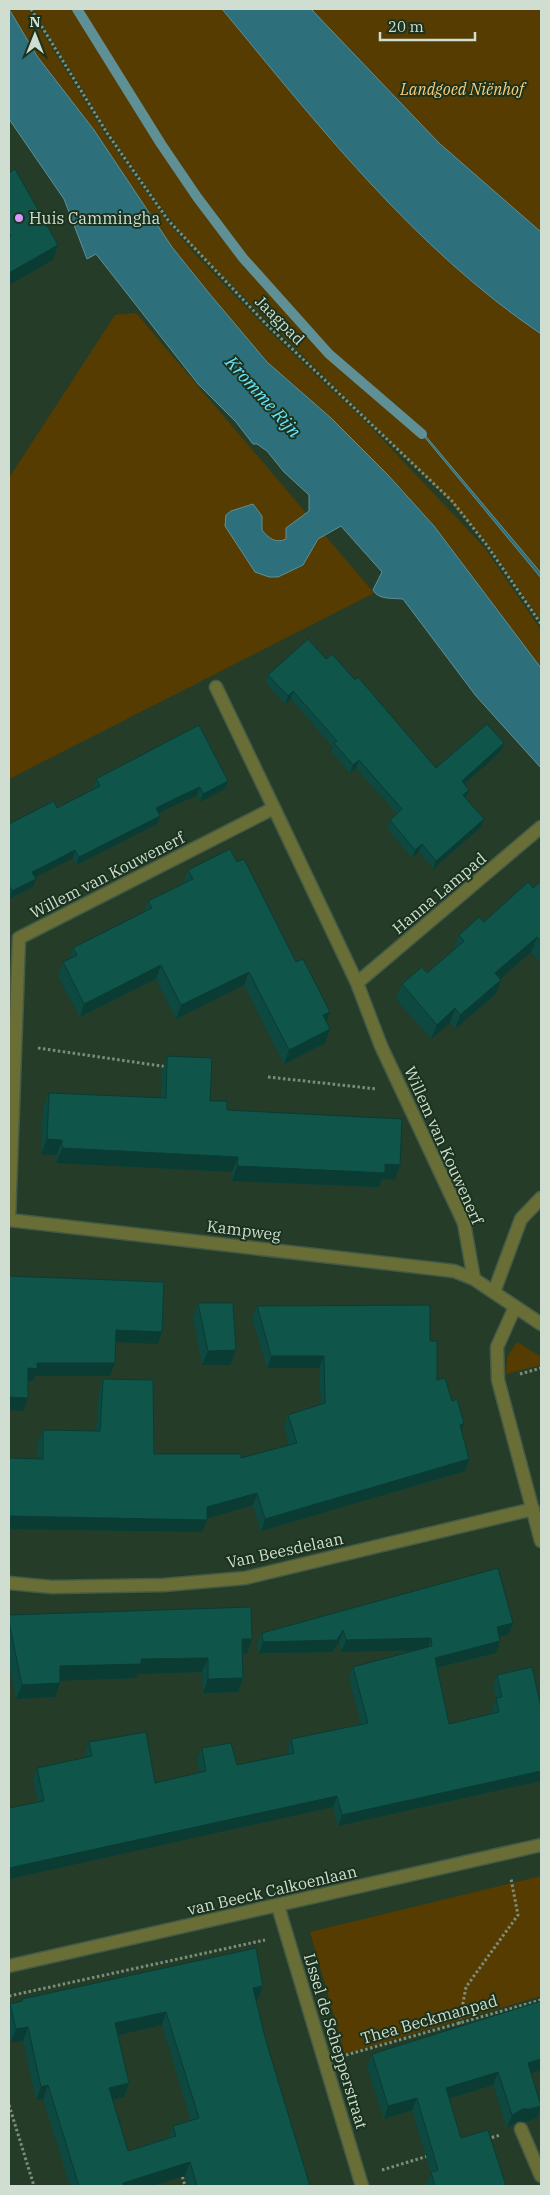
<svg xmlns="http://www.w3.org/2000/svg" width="550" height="2195" font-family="'IBM Plex Serif',serif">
  <rect width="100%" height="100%" fill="#253d28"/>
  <path fill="#563c00" d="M 9,9 L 28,9 L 105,134 L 166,220 L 195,254 L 271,333 L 368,424 L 484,547 L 541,630 L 541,668 L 434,526 L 388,475 L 331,418 L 267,362 L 208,293 L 172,247 L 94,130 L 37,56 Z
    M 33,9 L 222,9 C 318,125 415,249 541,334 L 541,573 L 422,435 L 541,578 L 541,621 L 484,539 L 443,494 L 191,245 L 164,211 L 109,133 Z
    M 295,9 L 541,9 L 541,293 Z
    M 136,313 L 374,593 L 9,779 L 9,478 L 115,315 Z
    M 517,1342 L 541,1357 L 541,1365 L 506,1374 L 507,1357 Z
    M 541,1876 L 541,1996 L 345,2054 L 310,1932 Z"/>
  <path fill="#2e6f7c" stroke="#5f9096" d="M 9,9 L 37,56 L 94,130 L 172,247 L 208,292 L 267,362 L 331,418 L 388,475 L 434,526 L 541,668 L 541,768 L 476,696 L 403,599 C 393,598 378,600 373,590 L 382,572 L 341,526 L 318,539 L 303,565 L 278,577 L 269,577 L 255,572 L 225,526 L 226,515 L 231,511 L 253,504 L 262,516 L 262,530 C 268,538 276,544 286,539 L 286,528 L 309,511 L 309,495 L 284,472 L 267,451 L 257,444 L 253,444 L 236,422 L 198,384 L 96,254 L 87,259 L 64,199 L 9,119 Z
    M 222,9 L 311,9 L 439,143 L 541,232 L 541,334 C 415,249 318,125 222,9 Z
    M 422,434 L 424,434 L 541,573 L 541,578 Z"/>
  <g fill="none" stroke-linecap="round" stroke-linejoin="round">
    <path stroke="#5f9096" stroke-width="10" d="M 77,9 L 161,144 L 197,197 L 243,258 L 329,354 L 422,434"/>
    <defs>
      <path id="minor" d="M 216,687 L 274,808
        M 357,983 L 541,827
        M 474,1279 L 464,1223 L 381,1046 L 357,983 L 274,808 L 19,938 L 9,1220 L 454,1271 L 474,1279 L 541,1324
        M 494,1292 L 521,1219 L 541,1198
        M 515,1307 L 497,1347 L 498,1380 L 541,1541
        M 9,1583 L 52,1587 L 164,1585 L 245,1578 L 533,1509
        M 278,1906 L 362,2186
        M 9,1966 L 541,1845
        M 521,2129 L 541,2176"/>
    </defs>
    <use href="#minor" stroke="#445a46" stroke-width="15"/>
    <path stroke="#7b8e7d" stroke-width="3" stroke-dasharray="2.5 2.5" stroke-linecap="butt" d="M 31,9 L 107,133 L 168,220 L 267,325 L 452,501 L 486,544 L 541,624
      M 38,1048 L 168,1067
      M 268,1077 L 377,1089
      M 520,1374 L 541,1368
      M 9,1996 L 265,1940
      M 459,2024 L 466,1987 L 518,1915 L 511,1879
      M 346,2055 L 541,2000
      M 9,2105 L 34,2186
      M 487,2139 L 500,2135
      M 382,2170 L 428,2156
      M 181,2172 L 185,2186"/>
    <use href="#minor" stroke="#686e36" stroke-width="12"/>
  </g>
  <path fill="#0d4940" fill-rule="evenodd" d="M 326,659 L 355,680 L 436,768 L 504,743 L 501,751 L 464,784 L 466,798 L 481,827 L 433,869 L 419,852 L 412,858 L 387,828 L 390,820 L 397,814 L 356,768 L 350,773 L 331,751 L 333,747 L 291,699 L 285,704 L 266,683 L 268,675 Z
    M 96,779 L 228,781 L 225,789 L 200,802 L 197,795 L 175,805 L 159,814 L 160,816 L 157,824 L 76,865 L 73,858 L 35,877 L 33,887 L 9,899 L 9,824 L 57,808 L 94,789 L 93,787 Z
    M 237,862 L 330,1029 L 325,1043 L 284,1064 L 244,985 L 176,1019 L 156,979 L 80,1017 L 58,976 L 63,962 L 69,959 L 73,948 L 144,912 L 148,901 L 183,884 L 188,870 Z
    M 541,881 L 541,963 L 531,952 L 500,979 L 501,980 L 496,994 L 455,1029 L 450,1023 L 431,1039 L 396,999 L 402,984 L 427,973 L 454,950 L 459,935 L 484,922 L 533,888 Z
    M 167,1056 L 210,1101 L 227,1110 L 395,1180 L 382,1179 L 379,1187 L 232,1181 L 232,1172 L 56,1163 L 57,1155 L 41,1154 L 43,1108 L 49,1093 L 161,1097 L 162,1071 Z
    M 198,1303 L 236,1350 L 230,1365 L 202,1365 L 193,1318 Z
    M 257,1306 L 430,1341 L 437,1380 L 452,1401 L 464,1423 L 461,1431 L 469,1459 L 465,1471 L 261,1531 L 253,1505 L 207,1518 L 202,1532 L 9,1529 L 9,1458 L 38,1459 L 38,1443 L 43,1430 L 96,1431 L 99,1391 L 103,1379 L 154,1454 L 241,1458 L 289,1445 L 284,1427 L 288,1415 L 321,1404 L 319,1368 L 267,1368 L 252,1318 Z
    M 9,1615 L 247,1654 L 242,1654 L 243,1678 L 238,1692 L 203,1693 L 202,1672 L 138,1674 L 136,1678 L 60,1680 L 60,1683 L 55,1697 L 16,1699 L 9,1662 Z
    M 513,1623 L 509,1634 L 499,1637 L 500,1641 L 496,1653 L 437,1668 L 449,1724 L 492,1713 L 492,1710 L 496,1699 L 493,1687 L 497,1675 L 541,1707 L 541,1781 L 338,1826 L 333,1807 L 38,1803 L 33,1780 L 37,1768 L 85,1758 L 85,1753 L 89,1742 L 155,1783 L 200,1773 L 197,1760 L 202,1748 L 237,1765 L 288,1754 L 287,1751 L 291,1739 L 361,1724 L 349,1678 L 353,1667 L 415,1650 L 341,1652 L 339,1642 L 332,1652 L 259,1653 L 257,1644 L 262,1633 Z
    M 263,1986 L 258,1999 L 256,2000 L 266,2041 L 310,2186 L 188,2186 L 185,2176 L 151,2186 L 70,2186 L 43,2099 L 36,2100 L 23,2041 L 11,2042 L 9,2033 L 9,2009 L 10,2004 L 21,2002 L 22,1999 ZM 162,2025 L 191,2121 L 173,2126 L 168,2138 L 128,2151 L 112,2100 L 124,2097 L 129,2083 L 118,2035 Z
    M 541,2001 L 541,2070 L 531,2074 L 541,2106 L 537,2118 L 525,2122 L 518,2121 L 507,2128 L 493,2085 L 449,2099 L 461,2138 L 506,2186 L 427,2186 L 426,2185 L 431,2173 L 412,2110 L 384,2119 L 367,2067 L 372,2054 Z"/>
  <path fill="#0a3c34" d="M 58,245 L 53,260 L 9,285 L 9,273 Z
    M 293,691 L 291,699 L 285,704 L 288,696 Z
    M 504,743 L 501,751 L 459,789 L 462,781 Z
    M 359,760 L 356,768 L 350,773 L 353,765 Z
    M 228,781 L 225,789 L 200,802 L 203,794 Z
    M 200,787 L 197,795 L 153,816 L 156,808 Z
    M 469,790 L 466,798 L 460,803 L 463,795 Z
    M 160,816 L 157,824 L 76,865 L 79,857 Z
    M 484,819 L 481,827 L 433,869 L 436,861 Z
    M 422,844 L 419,852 L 412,858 L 415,850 Z
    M 75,850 L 73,858 L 30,880 L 32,872 Z
    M 36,879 L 33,887 L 9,899 L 12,891 Z
    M 537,937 L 531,952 L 490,988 L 495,973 Z
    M 161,965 L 156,979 L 80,1017 L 84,1004 Z
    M 249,972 L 244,985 L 176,1019 L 181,1005 Z
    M 501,980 L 496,994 L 455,1029 L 460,1015 Z
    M 455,1008 L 450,1023 L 431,1039 L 437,1025 Z
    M 330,1012 L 325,1026 L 323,1015 Z
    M 330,1029 L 325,1043 L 284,1064 L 289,1050 Z
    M 47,1139 L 62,1140 L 57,1155 L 41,1154 Z
    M 62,1148 L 238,1157 L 232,1172 L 56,1163 Z
    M 385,1164 L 400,1165 L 395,1180 L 382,1179 L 379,1187 L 232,1181 L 237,1166 Z
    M 116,1330 L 162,1332 L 158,1344 L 112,1342 Z
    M 236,1350 L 230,1365 L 202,1365 L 208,1351 Z
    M 271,1356 L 324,1356 L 319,1368 L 267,1368 Z
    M 37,1363 L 115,1363 L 110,1376 L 35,1376 L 33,1381 L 23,1381 L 28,1368 Z
    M 9,1397 L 28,1398 L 23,1411 L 9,1410 Z
    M 464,1423 L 460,1435 L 460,1425 Z
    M 469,1459 L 465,1471 L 261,1531 L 265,1519 Z
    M 257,1493 L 253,1505 L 202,1520 L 207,1507 Z
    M 9,1516 L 207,1520 L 202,1532 L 9,1529 Z
    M 513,1623 L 509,1634 L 493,1639 L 497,1627 Z
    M 343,1630 L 339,1642 L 332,1652 L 259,1653 L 263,1642 Z
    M 431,1638 L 427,1650 L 341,1652 L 346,1640 Z
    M 242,1639 L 252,1639 L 247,1654 L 237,1654 Z
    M 500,1641 L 496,1653 L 431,1669 L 435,1658 Z
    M 208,1658 L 202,1672 L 138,1674 L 136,1678 L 54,1681 L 60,1666 L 141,1659 Z
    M 243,1678 L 238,1692 L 203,1693 L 208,1679 Z
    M 60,1683 L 55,1697 L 16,1699 L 22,1685 Z
    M 541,1771 L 541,1781 L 338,1826 L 342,1815 Z
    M 337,1796 L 333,1807 L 9,1879 L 9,1868 Z
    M 263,1986 L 258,1999 L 248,2001 L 253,1988 Z
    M 166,2012 L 162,2025 L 110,2037 L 115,2023 Z
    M 28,2027 L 23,2041 L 11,2042 L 16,2029 Z
    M 541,2059 L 541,2070 L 524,2076 L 528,2063 Z
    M 498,2072 L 493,2085 L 441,2101 L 446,2088 Z
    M 129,2083 L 124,2097 L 104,2102 L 109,2088 Z
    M 48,2085 L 43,2099 L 36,2100 L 41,2087 Z
    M 417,2098 L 412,2110 L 384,2119 L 388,2106 Z
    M 541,2106 L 537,2118 L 525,2122 L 518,2121 L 507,2128 L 512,2115 L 523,2109 Z
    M 190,2162 L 185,2176 L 151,2186 L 122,2186 L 123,2183 Z"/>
  <path fill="#0f554a" stroke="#0a3c34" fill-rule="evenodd" d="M 15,169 L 58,245 L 9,273 L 9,237 L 11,236 L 9,232 L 9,173 Z
    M 308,639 L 326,659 L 332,654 L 355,680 L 358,677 L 436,768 L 487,724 L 504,743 L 462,781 L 469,790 L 463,795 L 484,819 L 436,861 L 422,844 L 415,850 L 390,820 L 402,809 L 359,760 L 353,765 L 334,743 L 337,741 L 293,691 L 288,696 L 268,675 Z
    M 199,725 L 228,781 L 203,794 L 200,787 L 178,797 L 156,808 L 160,816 L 79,857 L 75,850 L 54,861 L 32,872 L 36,879 L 12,891 L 9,885 L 9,824 L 54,801 L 57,808 L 100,786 L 96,779 Z
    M 230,849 L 237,862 L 244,859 L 296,962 L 303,959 L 330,1012 L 323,1015 L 330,1029 L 289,1050 L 249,972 L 181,1005 L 161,965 L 84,1004 L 63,962 L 77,955 L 73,948 L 152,908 L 148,901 L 193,879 L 188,870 Z
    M 541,881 L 541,942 L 537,937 L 495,973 L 501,980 L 460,1015 L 455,1008 L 437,1025 L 402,984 L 422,967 L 427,973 L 464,941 L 459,935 L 479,917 L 484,922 L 528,882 L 533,888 Z
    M 167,1056 L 212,1058 L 210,1101 L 227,1101 L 227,1110 L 402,1119 L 400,1165 L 385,1164 L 385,1173 L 237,1166 L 238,1157 L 62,1148 L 62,1140 L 47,1139 L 49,1093 L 166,1098 Z
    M 9,1276 L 164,1282 L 162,1332 L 116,1330 L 115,1363 L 37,1363 L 37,1369 L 28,1368 L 28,1398 L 9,1397 Z
    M 198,1303 L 233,1303 L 236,1350 L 208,1351 Z
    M 430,1305 L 430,1341 L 437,1341 L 437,1380 L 445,1378 L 452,1401 L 457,1399 L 464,1423 L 460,1425 L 469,1459 L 265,1519 L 257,1493 L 207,1507 L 207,1520 L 9,1516 L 9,1458 L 43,1459 L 43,1430 L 100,1431 L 103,1379 L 153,1380 L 154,1454 L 241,1454 L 241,1458 L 297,1443 L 288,1415 L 325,1403 L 324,1356 L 271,1356 L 257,1306 Z
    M 498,1568 L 513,1623 L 497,1627 L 500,1641 L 435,1658 L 449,1724 L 499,1712 L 496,1698 L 502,1697 L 497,1675 L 532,1667 L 541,1707 L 541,1771 L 342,1815 L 337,1796 L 9,1868 L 9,1808 L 44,1801 L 37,1768 L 92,1756 L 89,1742 L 146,1732 L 155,1783 L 206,1771 L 202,1748 L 231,1743 L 237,1765 L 294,1753 L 291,1739 L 368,1723 L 353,1667 L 432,1646 L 431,1638 L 346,1640 L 343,1630 L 337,1640 L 263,1642 L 262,1633 Z
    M 251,1607 L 252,1639 L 242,1639 L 243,1678 L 208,1679 L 208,1658 L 141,1659 L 141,1664 L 60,1666 L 60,1683 L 22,1685 L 9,1622 L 9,1615 Z
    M 256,1948 L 263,1986 L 253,1988 L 266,2041 L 310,2186 L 197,2186 L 190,2162 L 123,2183 L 124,2186 L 79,2186 L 48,2085 L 41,2087 L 28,2027 L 16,2029 L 10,2004 L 22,2001 L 22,1999 ZM 166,2012 L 199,2118 L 173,2126 L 176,2136 L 128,2151 L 109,2088 L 129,2083 L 115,2023 Z
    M 541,2001 L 541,2059 L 528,2063 L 541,2106 L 530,2109 L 523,2109 L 512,2115 L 498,2072 L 446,2088 L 461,2138 L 488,2130 L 506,2186 L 435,2186 L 431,2172 L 438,2170 L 417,2098 L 388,2106 L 372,2054 Z"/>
  <circle fill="#d59bfa" stroke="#1b331e" stroke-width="2" cx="19" cy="218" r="5"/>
  <g text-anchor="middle" stroke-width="4" stroke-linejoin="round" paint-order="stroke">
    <g font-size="16" font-style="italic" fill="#fbcc79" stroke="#1b331e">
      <text x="462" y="95">Landgoed Niënhof</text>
    </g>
    <g font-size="16" fill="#d0ded1" stroke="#1b331e" text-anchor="start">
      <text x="29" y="224">Huis Cammingha</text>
    </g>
    <g font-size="16" fill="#d0ded1" stroke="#1b331e">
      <text transform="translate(280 320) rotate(45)" y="6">Jaagpad</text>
      <text transform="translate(107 875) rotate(-27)" y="6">Willem van Kouwenerf</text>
      <text transform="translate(439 893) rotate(-40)" y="6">Hanna Lampad</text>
      <text transform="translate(444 1145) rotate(66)" y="6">Willem van Kouwenerf</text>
      <text transform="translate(244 1230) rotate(7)" y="6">Kampweg</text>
      <text transform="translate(285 1550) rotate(-12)" y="6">Van Beesdelaan</text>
      <text transform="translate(272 1890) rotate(-13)" y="6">van Beeck Calkoenlaan</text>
      <text transform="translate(429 2019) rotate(-16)" y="6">Thea Beckmanpad</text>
      <text transform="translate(336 2041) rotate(73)" y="6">IJssel de Schepperstraat</text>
    </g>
    <g font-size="18" font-style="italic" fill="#69e5fe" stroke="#1b331e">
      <text transform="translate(263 397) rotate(48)" y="6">Kromme Rijn</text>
    </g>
  </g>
  <rect width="550" height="2195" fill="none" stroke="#d0ded1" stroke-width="20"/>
  <g transform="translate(35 35)" stroke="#1b331e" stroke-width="4" paint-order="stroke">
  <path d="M0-4L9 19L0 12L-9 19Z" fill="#d0ded1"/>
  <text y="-8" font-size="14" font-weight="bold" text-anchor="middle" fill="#d0ded1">N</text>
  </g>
  <path d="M380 32v8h95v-8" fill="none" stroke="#d0ded1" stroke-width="2.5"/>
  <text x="388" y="32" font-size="15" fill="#d0ded1" stroke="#1b331e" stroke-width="4" paint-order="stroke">20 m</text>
</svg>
